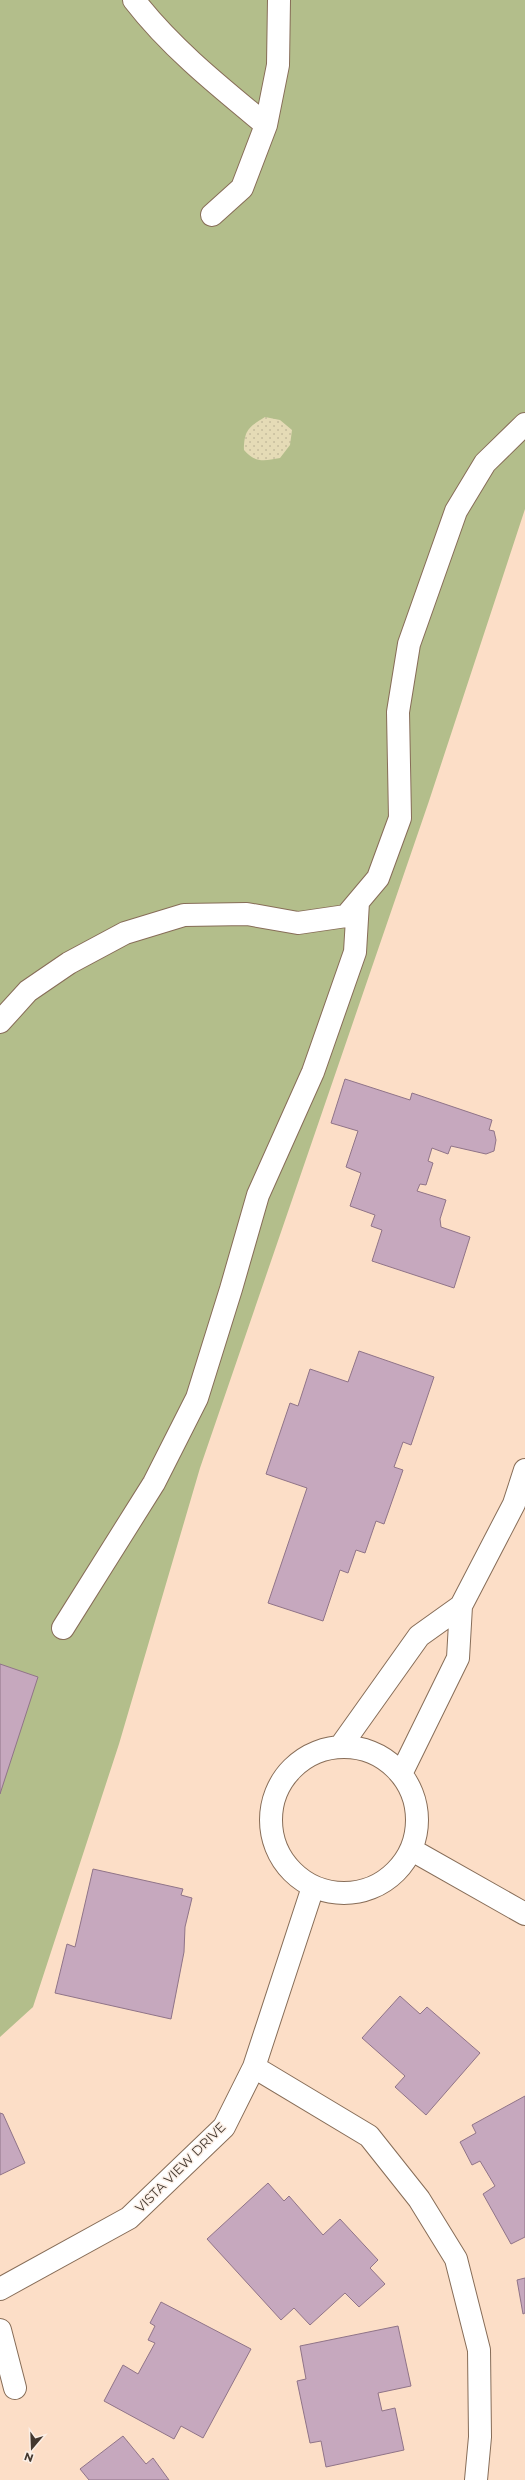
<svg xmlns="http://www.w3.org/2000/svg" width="525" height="2480" font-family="Montserrat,sans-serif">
  <defs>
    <pattern id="sand-dots" width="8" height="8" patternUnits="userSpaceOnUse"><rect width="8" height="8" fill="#e5dbb6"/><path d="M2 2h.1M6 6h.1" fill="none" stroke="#c6bd9d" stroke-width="1.8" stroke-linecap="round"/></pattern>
  </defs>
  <rect width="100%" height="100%" fill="#fcdec7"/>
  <path fill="#b3be8b" d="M 0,0 L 525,0 L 525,509 L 429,801 L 200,1468 L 119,1744 L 33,2007 L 0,2037 Z"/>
  <path fill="url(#sand-dots)" d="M 265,417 L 280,420 L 292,430 L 290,445 L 280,458 C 264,461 255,463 244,450 C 244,430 249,427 265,417 Z"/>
  <path fill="#c6a8be" stroke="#907488" d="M 345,1079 L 410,1100 L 412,1093 L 492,1120 L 489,1130 L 494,1131 L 496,1140 L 494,1151 L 486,1154 L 451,1146 L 448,1154 L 432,1148 L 428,1161 L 433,1163 L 426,1185 L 420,1184 L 417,1191 L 446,1200 L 440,1219 L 441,1227 L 470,1237 L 454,1288 L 372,1261 L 382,1230 L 371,1226 L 375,1215 L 350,1206 L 361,1173 L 346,1167 L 358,1131 L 331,1123 Z
    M 359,1351 L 434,1377 L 411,1445 L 403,1442 L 394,1467 L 403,1470 L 384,1524 L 376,1521 L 365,1553 L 356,1550 L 348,1573 L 340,1570 L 323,1621 L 268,1603 L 307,1488 L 266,1474 L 290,1403 L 298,1406 L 310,1369 L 348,1382 Z
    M 0,1664 L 38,1677 L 0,1794 Z
    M 93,1869 L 183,1889 L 181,1895 L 192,1898 L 185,1927 L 184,1952 L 171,2019 L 55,1993 L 67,1944 L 75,1947 Z
    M 400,1996 L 420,2014 L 427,2007 L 480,2053 L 426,2115 L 395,2087 L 405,2076 L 362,2038 Z
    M 525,2096 L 525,2237 L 511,2244 L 483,2194 L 495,2186 L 480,2161 L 472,2165 L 460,2142 L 476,2133 L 472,2125 Z
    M 0,2113 L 3,2114 L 25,2163 L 0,2175 Z
    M 268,2183 L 284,2201 L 289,2196 L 323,2235 L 340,2219 L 378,2260 L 370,2268 L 385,2284 L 359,2307 L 345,2293 L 310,2325 L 294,2308 L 281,2320 L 207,2239 Z
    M 525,2278 L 525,2313 L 523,2314 L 517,2280 Z
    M 161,2302 L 251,2349 L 203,2438 L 181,2426 L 174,2439 L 104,2401 L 123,2365 L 138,2374 L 155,2343 L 148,2340 L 155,2326 L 150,2323 Z
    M 398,2326 L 411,2386 L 378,2393 L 382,2411 L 395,2408 L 404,2450 L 326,2467 L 321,2441 L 310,2443 L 297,2381 L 306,2379 L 300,2346 Z
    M 123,2436 L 146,2464 L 153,2458 L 169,2480 L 89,2480 L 80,2469 Z"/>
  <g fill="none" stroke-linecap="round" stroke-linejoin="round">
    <defs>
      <path id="minor" d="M 134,0 C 171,48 220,87 266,125
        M 212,215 L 242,188 L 266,125 L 278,65 L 279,0
        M 0,1022 L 28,991 L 69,963 L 125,933 L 184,915 L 247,914 L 298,923 L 346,916 L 378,878 L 400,818 L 398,712 L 409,644 L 456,511 L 485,463 L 525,424
        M 63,1628 L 154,1483 L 197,1398 L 231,1289 L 258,1195 L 313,1072 L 355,952 L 358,902
        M 340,1747 L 419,1636 L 461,1606
        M271 1820a73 73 0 1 1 146 0a73 73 0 1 1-146 0Z
        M 401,1774 L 458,1658 L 461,1606 L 514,1504 L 525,1470
        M 412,1850 L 525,1914
        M 254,2067 L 369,2136 L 419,2199 L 456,2259 L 479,2350 L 480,2437 L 476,2480
        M 0,2289 L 129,2218 L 224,2127 L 254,2067 L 313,1887
        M 0,2330 L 15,2388"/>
    </defs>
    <use href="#minor" stroke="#876d58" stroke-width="24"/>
    <use href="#minor" stroke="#fff" stroke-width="22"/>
  </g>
  <g text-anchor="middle" stroke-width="3" stroke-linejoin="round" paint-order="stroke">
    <g font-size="13" fill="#43382f" stroke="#fbefe6">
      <text transform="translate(180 2167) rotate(-45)" y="5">VISTA VIEW DRIVE</text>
    </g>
  </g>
  <g transform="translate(32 2448) rotate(199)" stroke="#fbefe6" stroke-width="3" paint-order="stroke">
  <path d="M0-3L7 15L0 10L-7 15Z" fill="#43382f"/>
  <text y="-6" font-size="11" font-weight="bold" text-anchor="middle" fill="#43382f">N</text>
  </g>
</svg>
